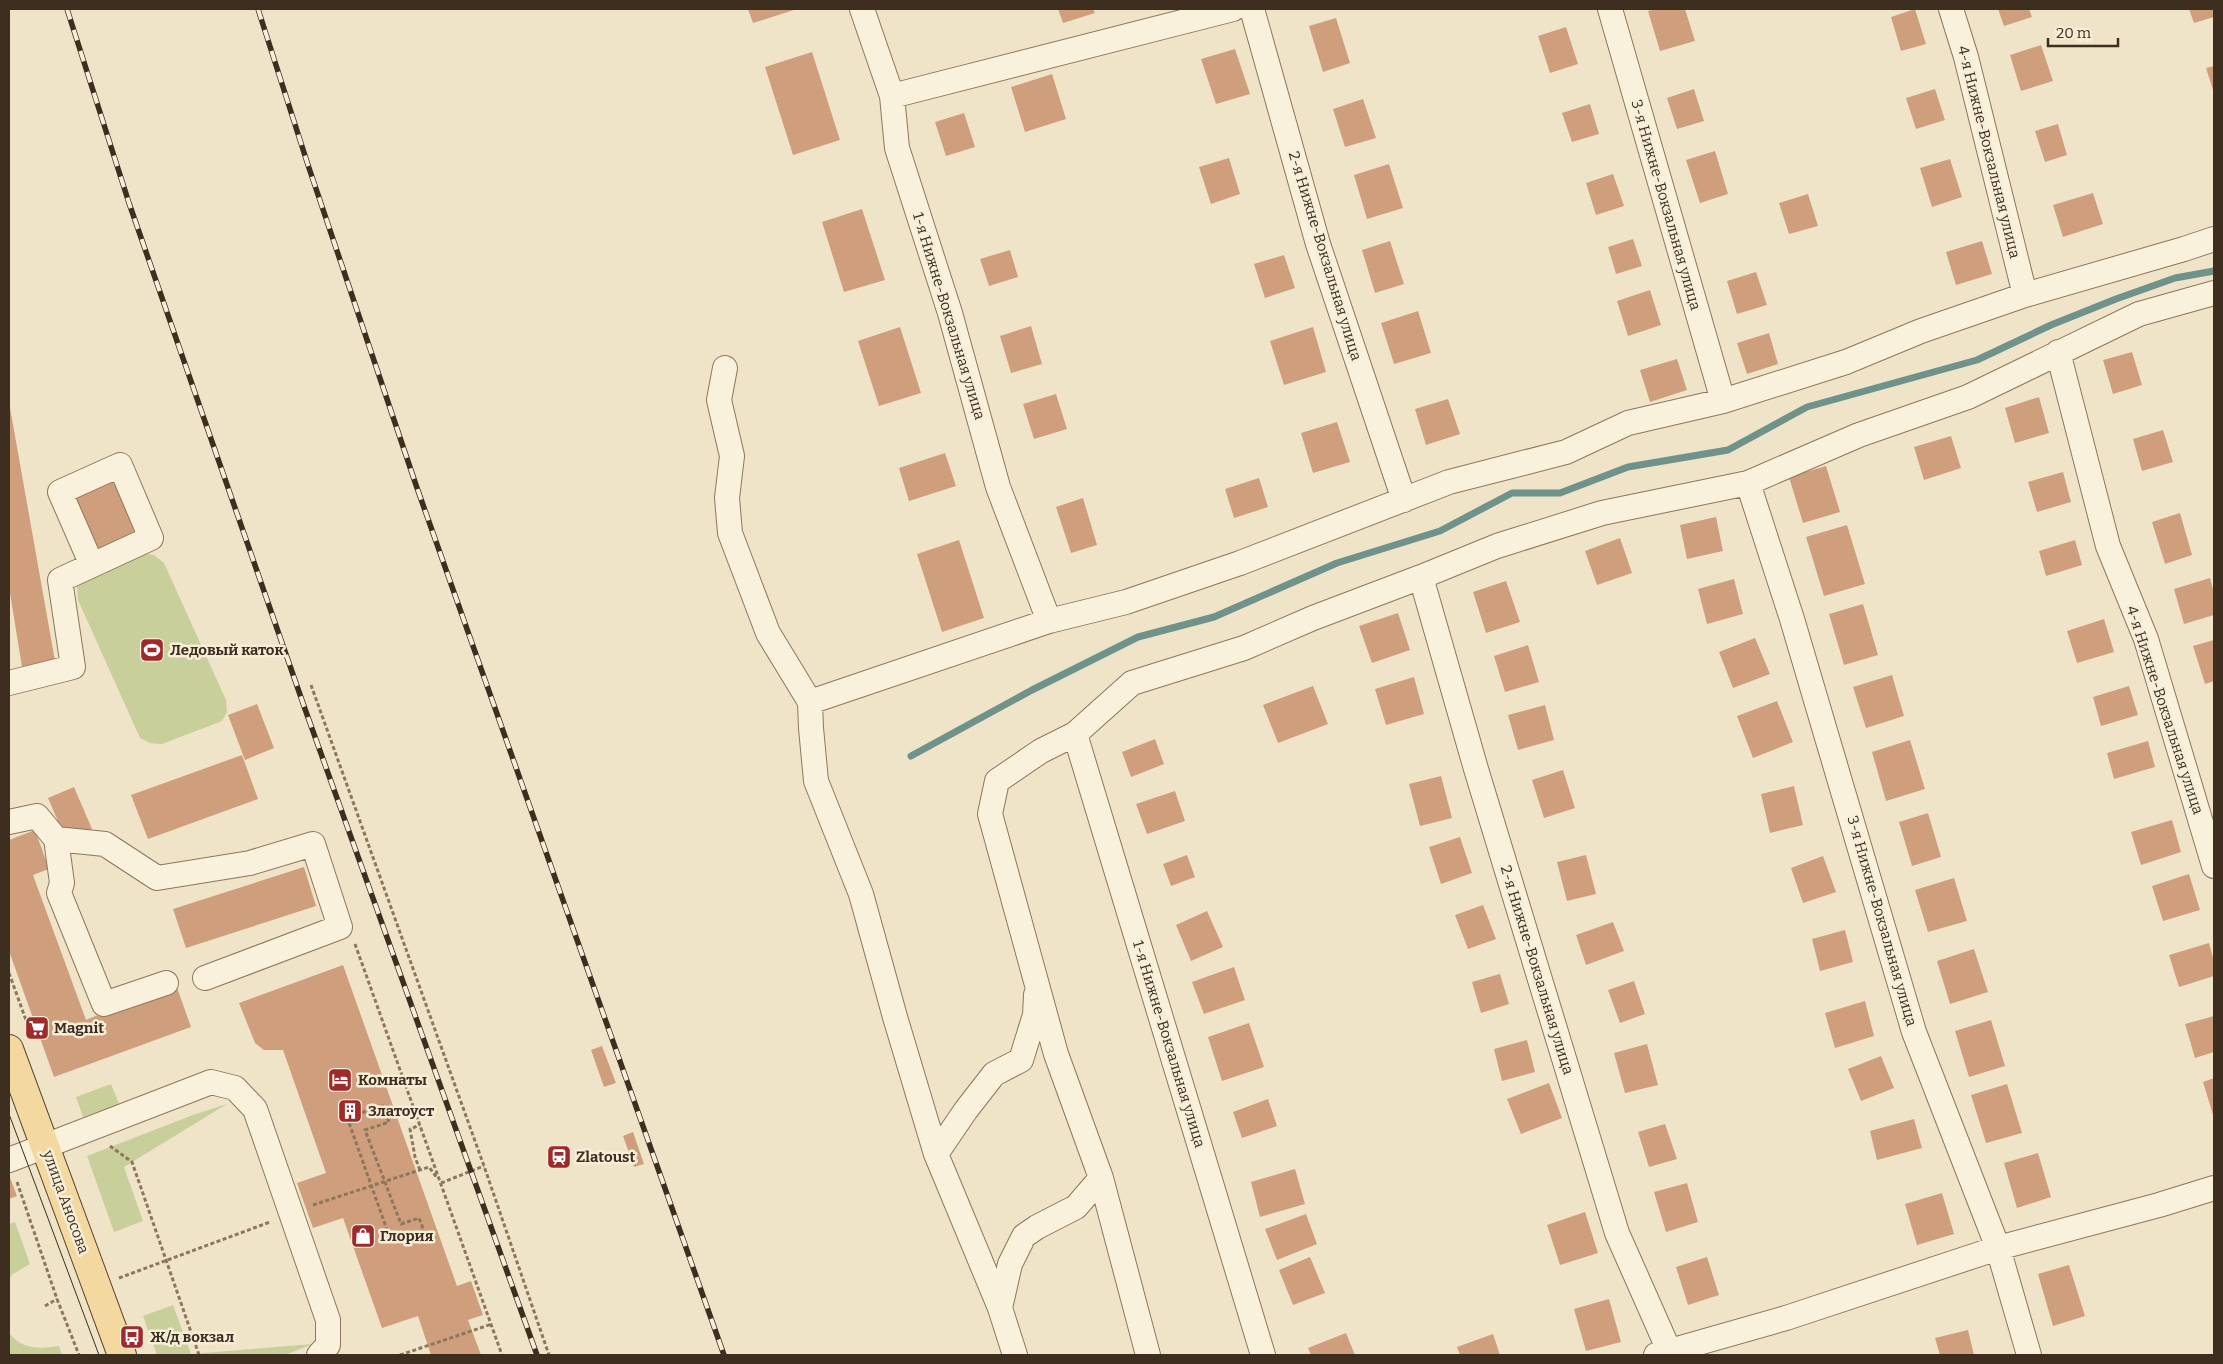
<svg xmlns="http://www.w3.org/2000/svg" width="2223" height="1364" font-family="Bitter,serif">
  <rect width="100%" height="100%" fill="#f0e4c8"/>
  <path fill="#c9cf9b" d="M 143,553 L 154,555 L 164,563 L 226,700 L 227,712 L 222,721 L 162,744 L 150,743 L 140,738 L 78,600 L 77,587 L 82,577 Z
    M 111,1084 L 119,1104 L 83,1117 L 76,1097 Z
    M 227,1104 L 124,1167 L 143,1221 L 114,1232 L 87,1156 L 193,1115 Z
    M 15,1222 L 30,1264 L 13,1274 L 9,1279 L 9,1224 Z
    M 173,1305 L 191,1354 L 313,1344 L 285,1355 L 157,1355 L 143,1316 Z
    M 9,1333 C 23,1350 39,1349 59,1346 L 62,1355 L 9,1355 Z"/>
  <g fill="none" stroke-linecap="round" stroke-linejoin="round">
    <path stroke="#6f938a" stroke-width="7" d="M 911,756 L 1032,690 L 1138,637 L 1214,617 L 1337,563 L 1440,531 L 1512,493 L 1560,493 L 1628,467 L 1728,450 L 1807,407 L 1977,360 L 2051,325 L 2116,299 L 2175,278 L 2214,271"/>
  </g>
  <path fill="#cf9f7d" d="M 748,9 L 797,9 L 753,23 Z
    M 1058,9 L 1093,9 L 1095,13 L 1063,23 Z
    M 1655,9 L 1685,9 L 1695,41 L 1660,51 L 1648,11 Z
    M 1915,9 L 1926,44 L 1901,51 L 1891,17 Z
    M 1998,9 L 2029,9 L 2032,17 L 2004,26 Z
    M 2189,9 L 2214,9 L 2214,17 L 2194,23 Z
    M 1336,18 L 1350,63 L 1323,72 L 1309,26 Z
    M 1566,27 L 1578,64 L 1550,73 L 1538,36 Z
    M 2041,45 L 2053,81 L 2021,91 L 2010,55 Z
    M 1235,49 L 1250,94 L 1216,104 L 1201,59 Z
    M 812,52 L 840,140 L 793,155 L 765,67 Z
    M 2214,66 L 2214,93 L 2206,68 Z
    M 1052,74 L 1066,119 L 1025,132 L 1011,87 Z
    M 1694,89 L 1704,121 L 1677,129 L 1667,98 Z
    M 1935,89 L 1945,120 L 1916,129 L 1906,98 Z
    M 1363,99 L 1376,138 L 1345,147 L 1333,109 Z
    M 1590,104 L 1599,134 L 1572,142 L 1562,113 Z
    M 964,113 L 975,147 L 946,156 L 935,122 Z
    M 2058,124 L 2067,155 L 2045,162 L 2035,131 Z
    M 1715,151 L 1728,194 L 1700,203 L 1686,160 Z
    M 1229,158 L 1240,194 L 1211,204 L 1199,167 Z
    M 1950,159 L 1962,197 L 1932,207 L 1920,168 Z
    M 1389,164 L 1403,208 L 1367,219 L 1354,175 Z
    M 1613,174 L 1624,206 L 1596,215 L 1586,183 Z
    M 2093,193 L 2103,224 L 2063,237 L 2053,205 Z
    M 1808,194 L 1818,226 L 1789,234 L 1779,203 Z
    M 862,209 L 885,280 L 844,292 L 822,222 Z
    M 1633,239 L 1642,266 L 1616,274 L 1608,247 Z
    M 1390,241 L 1404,284 L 1375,293 L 1362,250 Z
    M 1982,241 L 1992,274 L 1956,285 L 1946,252 Z
    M 1010,250 L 1018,277 L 989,286 L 980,259 Z
    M 1284,255 L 1295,288 L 1265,298 L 1254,264 Z
    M 1756,272 L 1767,305 L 1737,314 L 1727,281 Z
    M 1650,290 L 1661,325 L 1628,336 L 1617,301 Z
    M 1418,311 L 1431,353 L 1394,364 L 1381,323 Z
    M 1031,326 L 1042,364 L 1011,373 L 1000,336 Z
    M 900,327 L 921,393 L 879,406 L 858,341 Z
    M 1313,327 L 1326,372 L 1284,385 L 1270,341 Z
    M 1769,333 L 1778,364 L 1747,374 L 1737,343 Z
    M 2132,352 L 2142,385 L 2113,394 L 2103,360 Z
    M 1677,359 L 1687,390 L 1650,402 L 1640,370 Z
    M 1056,394 L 1067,429 L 1034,439 L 1023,404 Z
    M 2039,397 L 2049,433 L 2015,443 L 2005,408 Z
    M 1448,399 L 1460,434 L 1426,445 L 1415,409 Z
    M 9,402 L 55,661 L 22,667 L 9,587 Z
    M 1337,422 L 1350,462 L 1313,473 L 1301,433 Z
    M 2163,430 L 2173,462 L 2142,471 L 2133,439 Z
    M 1951,436 L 1961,468 L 1924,480 L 1914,447 Z
    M 945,453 L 956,486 L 909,501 L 899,468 Z
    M 1826,466 L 1840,512 L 1803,523 L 1789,477 Z
    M 2063,472 L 2071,502 L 2037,512 L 2028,482 Z
    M 118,475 L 142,533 L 98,552 L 73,494 Z
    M 1259,478 L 1268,507 L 1234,518 L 1225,489 Z
    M 1083,498 L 1097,545 L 1071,553 L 1056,507 Z
    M 2180,513 L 2192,555 L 2165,564 L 2152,522 Z
    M 1716,517 L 1723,551 L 1687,559 L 1680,525 Z
    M 1847,525 L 1865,584 L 1824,596 L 1806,537 Z
    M 1620,538 L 1632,573 L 1597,585 L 1585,551 Z
    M 959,540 L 984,618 L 942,632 L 917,554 Z
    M 2075,540 L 2082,565 L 2046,576 L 2039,551 Z
    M 2210,578 L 2214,593 L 2214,615 L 2184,624 L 2174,589 Z
    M 1734,579 L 1743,614 L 1707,624 L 1698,589 Z
    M 1506,581 L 1520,622 L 1486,633 L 1473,592 Z
    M 1863,604 L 1878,655 L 1844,665 L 1829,614 Z
    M 1398,613 L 1410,650 L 1372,663 L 1359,626 Z
    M 2104,619 L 2114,652 L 2077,663 L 2067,631 Z
    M 1755,638 L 1770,674 L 1733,688 L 1719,652 Z
    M 2214,640 L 2214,681 L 2205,684 L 2193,646 Z
    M 1528,645 L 1539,682 L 1505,692 L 1494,656 Z
    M 1892,675 L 1904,716 L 1866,728 L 1853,687 Z
    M 1414,677 L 1424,714 L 1386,725 L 1375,689 Z
    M 1313,686 L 1328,724 L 1278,743 L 1263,705 Z
    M 2129,686 L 2138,715 L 2101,726 L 2093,697 Z
    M 1777,701 L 1793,742 L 1753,758 L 1737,716 Z
    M 257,704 L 274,748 L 245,760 L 228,715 Z
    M 1545,705 L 1554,740 L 1518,750 L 1508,715 Z
    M 1155,739 L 1164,764 L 1131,777 L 1122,752 Z
    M 1910,740 L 1925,789 L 1886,801 L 1872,752 Z
    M 2148,741 L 2155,767 L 2114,779 L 2107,753 Z
    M 242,755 L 258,799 L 148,839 L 131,795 Z
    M 1563,770 L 1575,808 L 1544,818 L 1532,780 Z
    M 1441,776 L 1452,818 L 1420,826 L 1409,784 Z
    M 1794,786 L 1803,825 L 1770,833 L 1761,794 Z
    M 74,787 L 92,829 L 66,840 L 48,798 Z
    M 1175,791 L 1185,821 L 1147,834 L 1136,804 Z
    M 1928,813 L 1941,857 L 1912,866 L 1899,822 Z
    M 2172,820 L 2181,852 L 2141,865 L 2131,832 Z
    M 35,830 L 49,869 L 33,875 L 86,1020 L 175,982 L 191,1027 L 54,1077 L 9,951 L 9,840 Z
    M 1460,837 L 1472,873 L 1441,884 L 1429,847 Z
    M 1187,855 L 1195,877 L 1171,886 L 1163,864 Z
    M 1586,855 L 1596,894 L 1567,901 L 1557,862 Z
    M 1823,856 L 1836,892 L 1803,903 L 1791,868 Z
    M 304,867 L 316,906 L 186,948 L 173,909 Z
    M 2189,874 L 2200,910 L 2163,921 L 2152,886 Z
    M 1954,878 L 1967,921 L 1928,932 L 1915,890 Z
    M 1483,905 L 1496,939 L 1468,949 L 1455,915 Z
    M 1207,911 L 1223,947 L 1191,961 L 1176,925 Z
    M 1613,922 L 1624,951 L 1586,965 L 1576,935 Z
    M 1845,930 L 1853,962 L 1820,971 L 1812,939 Z
    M 2209,943 L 2214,961 L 2214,976 L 2179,987 L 2169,955 Z
    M 1974,949 L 1988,992 L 1950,1004 L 1937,961 Z
    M 343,965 L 457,1286 L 471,1281 L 483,1315 L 468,1320 L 481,1355 L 431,1355 L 418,1316 L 382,1328 L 343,1218 L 313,1228 L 297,1183 L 326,1173 L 283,1050 L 264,1050 L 255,1043 L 239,1003 Z
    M 1234,967 L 1245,1000 L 1204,1014 L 1192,982 Z
    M 1500,974 L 1509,1004 L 1481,1013 L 1472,982 Z
    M 1634,981 L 1645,1014 L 1620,1023 L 1608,990 Z
    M 1865,1001 L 1874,1036 L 1835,1048 L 1825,1013 Z
    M 2214,1016 L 2214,1052 L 2195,1058 L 2185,1024 Z
    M 1991,1020 L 2005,1066 L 1969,1077 L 1955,1031 Z
    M 1249,1023 L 1264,1067 L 1222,1081 L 1208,1037 Z
    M 1527,1040 L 1535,1072 L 1502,1081 L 1494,1049 Z
    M 1647,1044 L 1658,1085 L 1625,1093 L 1614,1053 Z
    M 602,1046 L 616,1083 L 604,1087 L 591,1050 Z
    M 1881,1056 L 1894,1088 L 1861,1101 L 1848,1069 Z
    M 2214,1078 L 2214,1118 L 2203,1082 Z
    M 1549,1083 L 1562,1118 L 1521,1134 L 1507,1099 Z
    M 2007,1084 L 2022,1133 L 1986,1143 L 1971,1095 Z
    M 1268,1099 L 1277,1126 L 1242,1138 L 1233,1112 Z
    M 1914,1119 L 1922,1148 L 1877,1160 L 1870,1131 Z
    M 1665,1124 L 1677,1159 L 1649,1167 L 1638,1132 Z
    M 633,1132 L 644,1164 L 634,1167 L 623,1136 Z
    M 2038,1153 L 2051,1197 L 2017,1208 L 2004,1163 Z
    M 1295,1169 L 1305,1204 L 1260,1217 L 1251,1182 Z
    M 9,1175 L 17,1196 L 9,1199 Z
    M 1687,1183 L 1698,1222 L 1666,1232 L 1654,1192 Z
    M 1942,1193 L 1954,1234 L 1917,1245 L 1905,1204 Z
    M 1585,1212 L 1598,1253 L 1560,1265 L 1547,1225 Z
    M 1306,1214 L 1317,1244 L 1277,1260 L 1265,1229 Z
    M 1310,1257 L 1325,1293 L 1293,1305 L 1279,1270 Z
    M 1707,1257 L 1719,1295 L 1688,1305 L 1676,1267 Z
    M 2069,1265 L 2085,1316 L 2053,1326 L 2038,1274 Z
    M 1609,1299 L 1621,1342 L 1586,1351 L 1574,1309 Z
    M 1968,1330 L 1974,1355 L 1940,1355 L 1935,1338 Z
    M 1346,1333 L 1355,1355 L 1311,1355 L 1308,1348 Z
    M 1493,1334 L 1500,1355 L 1460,1355 L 1457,1347 Z"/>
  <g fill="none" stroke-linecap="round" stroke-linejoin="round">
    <defs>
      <path id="minor" d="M 862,9 L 892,96 L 897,148 L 950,313 L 998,487 L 1049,621
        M 1252,9 L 1318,244 L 1404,500
        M 1610,9 L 1723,401
        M 1951,9 L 1966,57 L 2025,295
        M 892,96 L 1233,9
        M 2058,352 L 2108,546 L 2146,639 L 2214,866
        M 725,368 L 719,400 L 732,456 L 727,498 L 730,533 L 768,633 L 810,702 L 811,728 L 816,781 L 861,894 L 895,1017 L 936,1154 L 1000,1308 L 1015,1355
        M 1748,483 L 1792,619 L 1914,1032 L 1998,1248 L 2029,1355
        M 1421,577 L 1476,769 L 1617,1233 L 1671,1355
        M 9,683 L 73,667 L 60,580 L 151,538 L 120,465 L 60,492 L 91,563
        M 810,702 L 1049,621 L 1126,602 L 1240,563 L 1449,482 L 1566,452 L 1628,423 L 1723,401 L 1846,362 L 1921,331 L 2025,295 L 2184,249 L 2214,239
        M 1075,734 L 1263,1355
        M 9,822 L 37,816 L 56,839 L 105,844 L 157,878 L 250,863 L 313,844 L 340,927 L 205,978
        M 56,839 L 62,883 L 59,893 L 104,1004 L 166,983
        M 936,1154 L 966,1110 L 994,1074 L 1021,1060 L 1035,1015 L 1036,995
        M 9,1160 L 211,1082 L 235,1088 L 255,1109 L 328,1320 L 328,1345 L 319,1355
        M 1000,1308 L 1010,1264 L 1024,1236 L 1037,1227 L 1076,1207 L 1101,1178
        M 1148,1355 L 1101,1178 L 1056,1054 L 990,814 L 997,781 L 1041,751 L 1075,734 L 1132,683 L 1244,648 L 1313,618 L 1421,577 L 1497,546 L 1602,513 L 1748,483 L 1859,435 L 1968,397 L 2139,314 L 2214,293
        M 1656,1355 L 1786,1318 L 1998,1248 L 2159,1205 L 2214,1188"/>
      <path id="major" d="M 9,1049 L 122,1355"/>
    </defs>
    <use href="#minor" stroke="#8d765c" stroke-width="26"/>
    <use href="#major" stroke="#5b4430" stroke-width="30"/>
    <path stroke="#8d765c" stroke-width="3" stroke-dasharray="4 2.5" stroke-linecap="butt" d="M 311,685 L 484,1166 L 549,1355
      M 355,944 L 502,1355
      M 9,973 L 31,1034
      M 383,1106 L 389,1122 L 365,1130 L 401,1224 L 419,1218 L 424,1231 L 391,1241 L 347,1117 Z
      M 110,1146 L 132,1162 L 199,1355
      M 420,1170 L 415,1157 L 410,1129 L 420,1125
      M 17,1182 L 57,1299 L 79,1355
      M 441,1183 L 484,1166
      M 313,1205 L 429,1167 L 437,1178
      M 119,1278 L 270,1222
      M 45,1306 L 57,1299
      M 400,1355 L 492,1324"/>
    <use href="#minor" stroke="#faf1dc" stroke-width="24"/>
    <use href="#major" stroke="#f3d9a0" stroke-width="28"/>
    <path stroke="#3d2e20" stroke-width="1" d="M 9,1114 L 99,1355"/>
    <defs>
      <path id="rail" d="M 67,9 L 129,203 L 305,709 L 537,1355
        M 258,9 L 308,165 L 416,485 L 724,1355"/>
    </defs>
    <use href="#rail" stroke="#3d2e20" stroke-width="5.5"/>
    <use href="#rail" stroke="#f7eed8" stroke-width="4" stroke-dasharray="11" stroke-linecap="butt"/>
  </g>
  <defs>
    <symbol id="stadium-square" viewBox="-11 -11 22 22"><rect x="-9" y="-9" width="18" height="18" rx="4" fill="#9e2a2b" stroke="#f7eed8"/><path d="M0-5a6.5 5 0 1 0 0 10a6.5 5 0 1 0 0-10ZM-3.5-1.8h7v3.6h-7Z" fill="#fff"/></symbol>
    <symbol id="supermarket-square" viewBox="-11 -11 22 22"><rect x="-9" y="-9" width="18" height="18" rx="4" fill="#9e2a2b" stroke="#f7eed8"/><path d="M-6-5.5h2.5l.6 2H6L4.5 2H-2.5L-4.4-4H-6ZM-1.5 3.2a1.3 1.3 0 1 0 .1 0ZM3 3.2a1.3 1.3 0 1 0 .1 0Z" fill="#fff"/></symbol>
    <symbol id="hotel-square" viewBox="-11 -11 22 22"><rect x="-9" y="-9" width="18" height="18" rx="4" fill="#9e2a2b" stroke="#f7eed8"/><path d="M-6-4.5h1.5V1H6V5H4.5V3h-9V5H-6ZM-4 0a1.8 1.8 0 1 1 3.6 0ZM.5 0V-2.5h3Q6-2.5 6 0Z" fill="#fff"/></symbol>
    <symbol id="building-square" viewBox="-11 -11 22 22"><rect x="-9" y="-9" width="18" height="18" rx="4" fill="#9e2a2b" stroke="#f7eed8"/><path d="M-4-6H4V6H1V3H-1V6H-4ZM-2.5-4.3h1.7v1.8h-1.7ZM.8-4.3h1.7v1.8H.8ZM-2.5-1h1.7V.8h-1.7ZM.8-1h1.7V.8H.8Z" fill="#fff"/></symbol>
    <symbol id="station-square" viewBox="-11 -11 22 22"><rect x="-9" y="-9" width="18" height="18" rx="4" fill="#9e2a2b" stroke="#f7eed8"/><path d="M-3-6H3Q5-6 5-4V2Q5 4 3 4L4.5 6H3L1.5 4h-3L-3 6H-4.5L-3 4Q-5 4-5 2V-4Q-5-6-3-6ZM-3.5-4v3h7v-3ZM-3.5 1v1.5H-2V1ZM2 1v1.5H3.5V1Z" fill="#fff"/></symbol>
    <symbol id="shop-square" viewBox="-11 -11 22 22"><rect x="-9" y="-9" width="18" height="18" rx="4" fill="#9e2a2b" stroke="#f7eed8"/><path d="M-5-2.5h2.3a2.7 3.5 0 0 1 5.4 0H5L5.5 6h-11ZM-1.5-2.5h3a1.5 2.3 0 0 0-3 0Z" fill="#fff"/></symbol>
    <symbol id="bus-square" viewBox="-11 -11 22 22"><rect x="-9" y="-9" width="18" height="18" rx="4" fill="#9e2a2b" stroke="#f7eed8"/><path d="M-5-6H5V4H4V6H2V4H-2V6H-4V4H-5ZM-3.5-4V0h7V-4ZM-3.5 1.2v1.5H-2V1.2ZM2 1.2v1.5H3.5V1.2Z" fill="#fff"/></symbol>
  </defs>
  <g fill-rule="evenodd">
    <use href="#stadium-square" x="138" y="636" width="28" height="28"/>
    <use href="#supermarket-square" x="23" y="1014" width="28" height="28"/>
    <use href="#hotel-square" x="326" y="1066" width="28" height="28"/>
    <use href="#building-square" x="336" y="1097" width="28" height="28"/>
    <use href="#station-square" x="545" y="1143" width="28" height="28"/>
    <use href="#shop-square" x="349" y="1222" width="28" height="28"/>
    <use href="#bus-square" x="118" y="1323" width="28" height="28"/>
  </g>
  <g text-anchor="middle" stroke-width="5" stroke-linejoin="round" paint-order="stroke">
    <g font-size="15" fill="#3d2e20" stroke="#f7eed8">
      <text transform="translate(1989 152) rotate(76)" y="5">4-я Нижне-Вокзальная улица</text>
      <text transform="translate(1666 205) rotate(74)" y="5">3-я Нижне-Вокзальная улица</text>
      <text transform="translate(1325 256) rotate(73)" y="5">2-я Нижне-Вокзальная улица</text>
      <text transform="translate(949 316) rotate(73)" y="5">1-я Нижне-Вокзальная улица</text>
      <text transform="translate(2165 710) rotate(72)" y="5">4-я Нижне-Вокзальная улица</text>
      <text transform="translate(1882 921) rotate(74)" y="5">3-я Нижне-Вокзальная улица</text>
      <text transform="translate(1537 970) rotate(73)" y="5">2-я Нижне-Вокзальная улица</text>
      <text transform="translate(1169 1044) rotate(73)" y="5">1-я Нижне-Вокзальная улица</text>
      <text transform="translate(66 1202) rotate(70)" y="5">улица Аносова</text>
    </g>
    <g font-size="15" font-weight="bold" fill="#3d2e20" stroke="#f7eed8" text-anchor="start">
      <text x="170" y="655">Ледовый каток</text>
      <text x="54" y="1033">Magnit</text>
      <text x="358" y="1085">Комнаты</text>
      <text x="368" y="1116">Златоуст</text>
      <text x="576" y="1162">Zlatoust</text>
      <text x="380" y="1241">Глория</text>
      <text x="150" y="1342">Ж/д вокзал</text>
    </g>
  </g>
  <rect width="2223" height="1364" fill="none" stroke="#3d2e20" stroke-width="20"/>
  <path d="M2048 38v8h70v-8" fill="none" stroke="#3d2e20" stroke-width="2.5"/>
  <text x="2056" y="38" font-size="15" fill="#3d2e20" stroke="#f7eed8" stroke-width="4" paint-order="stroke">20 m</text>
</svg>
